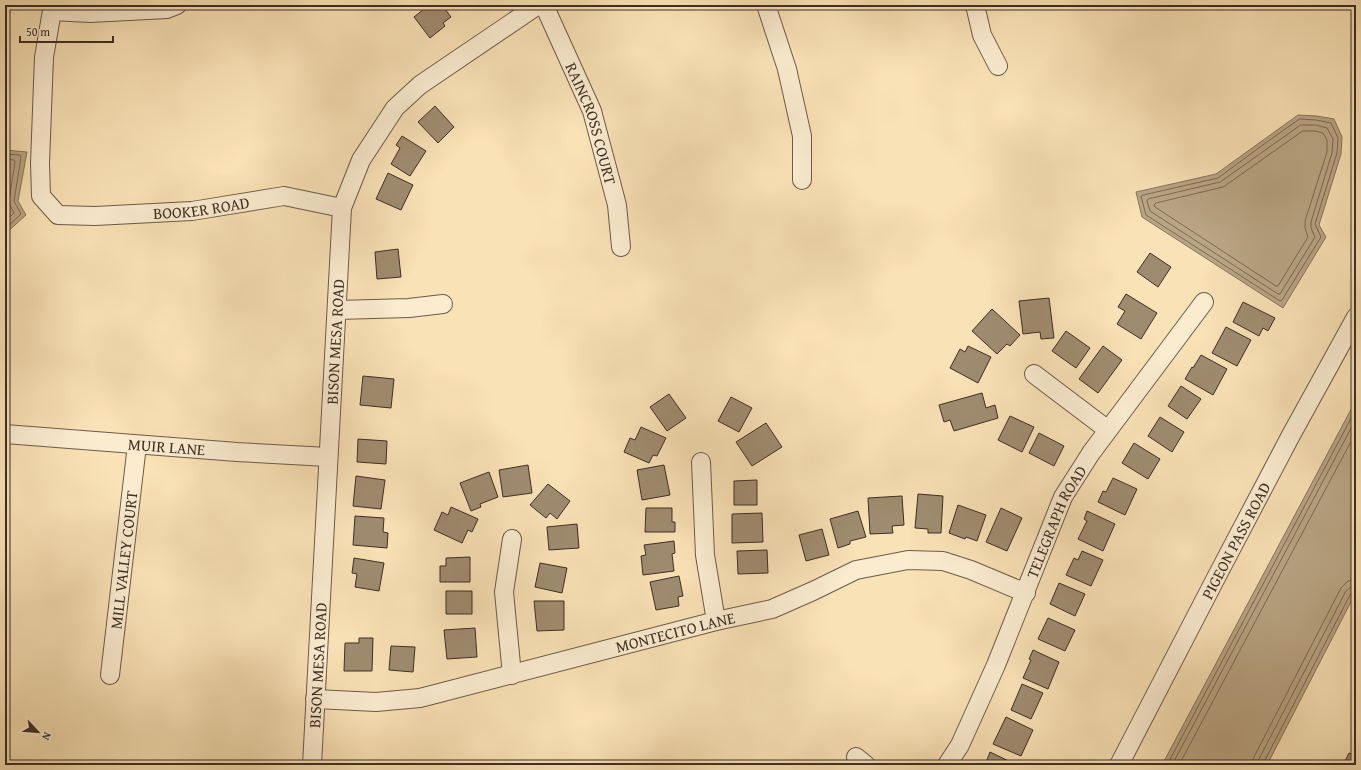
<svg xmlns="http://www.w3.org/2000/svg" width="1361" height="770" font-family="'Gentium Book Plus',serif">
  <rect width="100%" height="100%" fill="#f9e2b6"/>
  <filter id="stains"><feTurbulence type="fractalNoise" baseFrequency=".005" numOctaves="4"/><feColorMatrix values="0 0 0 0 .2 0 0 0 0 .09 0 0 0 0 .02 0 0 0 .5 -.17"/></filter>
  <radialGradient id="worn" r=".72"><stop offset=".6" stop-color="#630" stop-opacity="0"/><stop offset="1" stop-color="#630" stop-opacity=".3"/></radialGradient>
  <path fill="#b9a584" stroke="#87755e" d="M 1298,115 L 1317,116 L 1334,119 L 1342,137 L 1341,154 L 1319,225 L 1326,237 L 1283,308 L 1142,217 L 1136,192 L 1216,174 Z
    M 5,150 L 27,152 L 18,201 L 26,215 L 5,234 Z
    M 1356,400 L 1356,592 L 1267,765 L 1162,765 Z"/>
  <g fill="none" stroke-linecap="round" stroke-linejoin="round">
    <path stroke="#7b6a54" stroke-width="1" d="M 1300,119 L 1316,120 L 1331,123 L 1338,138 L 1337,153 L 1315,224 L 1321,237 L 1282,300 L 1280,301 L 1146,215 L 1141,196 L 1143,195 L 1218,178 L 1271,139 Z
      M 1301,125 L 1316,125 L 1327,128 L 1333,139 L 1332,153 L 1311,222 L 1311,228 L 1315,237 L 1280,294 L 1278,294 L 1150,211 L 1147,201 L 1148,199 L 1220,182 Z
      M 1303,131 L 1315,131 L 1323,133 L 1327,140 L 1327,152 L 1305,221 L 1305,228 L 1308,237 L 1278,286 L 1276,286 L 1155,207 L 1154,205 L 1156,203 L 1223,187 Z
      M 5,154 L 20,155 L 21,157 L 14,201 L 21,214 L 5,229
      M 5,159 L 14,160 L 15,162 L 9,201 L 10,205 L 14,213 L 5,222
      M 1167,765 L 1356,409
      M 1172,765 L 1356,419
      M 1179,765 L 1356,432
      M 1252,765 L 1254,757 L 1341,588 L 1348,581 L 1356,580
      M 1258,765 L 1259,759 L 1346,591 L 1351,587 L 1356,586
      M 1263,765 L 1264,762 L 1351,593 L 1353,591 L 1356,591"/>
  </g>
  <path fill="#9f8c70" stroke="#3d2e24" d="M 429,5 L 442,5 L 451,17 L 443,23 L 445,26 L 430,38 L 414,17 Z
    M 435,106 L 454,127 L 438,143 L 418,122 Z
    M 402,136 L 426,151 L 410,176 L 391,164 L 400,148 L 396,145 Z
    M 388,173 L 413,185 L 401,210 L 376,199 Z
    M 398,249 L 401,277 L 377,279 L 375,252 Z
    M 1150,253 L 1171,267 L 1158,287 L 1137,272 Z
    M 1126,294 L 1157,313 L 1141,339 L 1117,324 L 1125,311 L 1118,307 Z
    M 1049,298 L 1054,338 L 1041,339 L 1040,332 L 1023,334 L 1019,301 Z
    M 1243,302 L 1275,318 L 1268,331 L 1263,328 L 1259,336 L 1233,322 Z
    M 992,309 L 1020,335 L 1010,346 L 1007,344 L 997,354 L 972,331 Z
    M 1226,327 L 1251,340 L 1237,366 L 1212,353 Z
    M 1066,331 L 1090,348 L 1076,368 L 1052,351 Z
    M 968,346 L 991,357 L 978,383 L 950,368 L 960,349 L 965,352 Z
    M 1103,346 L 1122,360 L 1098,393 L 1079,379 Z
    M 1201,355 L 1227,369 L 1213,395 L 1185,379 L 1192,367 L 1193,368 Z
    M 363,376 L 394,379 L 391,408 L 360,405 Z
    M 1181,386 L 1201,399 L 1187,419 L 1168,406 Z
    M 982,393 L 986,408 L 995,405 L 998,418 L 954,431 L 950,420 L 944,422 L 939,405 Z
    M 669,394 L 686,418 L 667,431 L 650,407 Z
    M 731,397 L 752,408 L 739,432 L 718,421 Z
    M 1010,416 L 1034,427 L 1022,452 L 998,440 Z
    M 1160,417 L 1184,432 L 1172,452 L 1148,436 Z
    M 766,423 L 782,447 L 752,466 L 736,442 Z
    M 641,427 L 666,438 L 657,456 L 653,455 L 649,463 L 624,452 L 630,438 L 635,440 Z
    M 1039,433 L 1064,446 L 1054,466 L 1029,453 Z
    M 358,439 L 387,441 L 386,464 L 357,462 Z
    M 1134,443 L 1160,459 L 1148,479 L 1122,463 Z
    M 528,465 L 532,493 L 503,497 L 499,470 Z
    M 664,465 L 670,495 L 642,500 L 637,470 Z
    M 489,472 L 498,497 L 480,504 L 481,507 L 471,511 L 460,483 Z
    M 356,476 L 385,480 L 381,509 L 353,506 Z
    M 1113,478 L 1137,489 L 1125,515 L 1098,502 L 1103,491 L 1106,492 Z
    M 757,480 L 757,505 L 734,505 L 734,481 Z
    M 548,484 L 570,501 L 557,519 L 550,513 L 546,518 L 530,505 Z
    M 918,494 L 943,496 L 941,533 L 928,533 L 928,529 L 915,528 Z
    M 902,496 L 904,525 L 892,526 L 893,533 L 870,534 L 868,498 Z
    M 958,505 L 986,515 L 977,541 L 966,537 L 965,539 L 949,533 Z
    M 451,507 L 478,519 L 472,532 L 468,530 L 462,543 L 434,530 L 442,512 L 448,515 Z
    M 646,508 L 672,508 L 672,522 L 675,522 L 675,532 L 645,532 Z
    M 1001,508 L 1022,518 L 1007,551 L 986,542 Z
    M 858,511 L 866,537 L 850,541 L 850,544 L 838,548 L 830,519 Z
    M 1087,511 L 1115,524 L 1103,551 L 1078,539 L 1087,521 L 1084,519 Z
    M 762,513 L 763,542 L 732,543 L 732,514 Z
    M 355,516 L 384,518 L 383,532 L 388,533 L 387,548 L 353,545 Z
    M 577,524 L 579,548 L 549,550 L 547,527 Z
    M 822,529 L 829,555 L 806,561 L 799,535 Z
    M 674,541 L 675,553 L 672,554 L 674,571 L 643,575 L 641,556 L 646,555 L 644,545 Z
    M 767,550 L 768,573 L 738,574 L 737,551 Z
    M 1082,551 L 1103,560 L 1091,586 L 1066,575 L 1074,558 L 1078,560 Z
    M 470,557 L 470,582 L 440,582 L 440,566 L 446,566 L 446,558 Z
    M 354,558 L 384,563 L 379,591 L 355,587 L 357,574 L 352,573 Z
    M 540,563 L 567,568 L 562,593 L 535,587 Z
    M 679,576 L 683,596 L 678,597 L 679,606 L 656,610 L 650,582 Z
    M 1059,583 L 1085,594 L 1075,616 L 1050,604 Z
    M 446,591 L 472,591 L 472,614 L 446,614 Z
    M 534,601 L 564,601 L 564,630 L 537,631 Z
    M 1048,618 L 1075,630 L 1065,651 L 1038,639 Z
    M 475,628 L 477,657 L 447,659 L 444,630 Z
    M 359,638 L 373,638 L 372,671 L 344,671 L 345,643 L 359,643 Z
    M 391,646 L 415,647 L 413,672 L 389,670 Z
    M 1033,650 L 1059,662 L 1048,689 L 1023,678 L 1031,660 L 1029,659 Z
    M 1022,684 L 1043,693 L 1031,719 L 1011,710 Z
    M 1006,717 L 1033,730 L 1021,756 L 993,744 Z
    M 990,752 L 1017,765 L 985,765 Z
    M 1349,753 L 1356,756 L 1356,765 L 1343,765 Z"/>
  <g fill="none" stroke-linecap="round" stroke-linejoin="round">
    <defs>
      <g id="minor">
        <path id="s1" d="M 53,5 L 44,57 L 40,163 L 41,196 L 58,215 L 95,216 L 192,211 L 284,196 L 342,208"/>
        <path id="s2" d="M 544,5 L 592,111 L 617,205 L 621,247"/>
        <path d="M 766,5 L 787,69 L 802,136 L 802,180"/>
        <path d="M 975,5 L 982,35 L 998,66"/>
        <path d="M 52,11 L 90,13 L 167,9 L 177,5"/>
        <path d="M 337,310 L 409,308 L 443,304"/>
        <path d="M 1034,374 L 1108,430"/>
        <path id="s3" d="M 5,434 L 237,452 L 328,457"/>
        <path d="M 701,462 L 705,555 L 716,621"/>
        <path id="s4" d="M 110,675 L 137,445"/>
        <path d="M 512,675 L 504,592 L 512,539"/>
        <path id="s5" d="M 315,699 L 376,702 L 420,698 L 716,621 L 772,609 L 813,591 L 856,570 L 908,560 L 943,561 L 971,570 L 1026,593"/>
        <path d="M 856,757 L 866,765"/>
        <path id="s6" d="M 312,765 L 342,208 L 361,160 L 395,108 L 420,85 L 538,5"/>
        <path id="s7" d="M 947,765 L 960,745 L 996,665 L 1063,497 L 1091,453 L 1204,302"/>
        <path id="s8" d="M 1119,765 L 1218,574 L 1290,437 L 1356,317"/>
      </g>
    </defs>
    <use href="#minor" stroke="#6c5b48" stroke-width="20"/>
    <use href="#minor" stroke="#fbecd0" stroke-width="18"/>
  </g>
  <g text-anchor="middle" stroke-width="3" stroke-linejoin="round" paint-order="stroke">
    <g font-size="16" fill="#3d2e24" stroke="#fbecd0">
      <text dy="6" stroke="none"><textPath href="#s2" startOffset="128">RAINCROSS COURT</textPath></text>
      <text dy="6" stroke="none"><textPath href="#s1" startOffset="361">BOOKER ROAD</textPath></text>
      <text dy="6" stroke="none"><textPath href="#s6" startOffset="424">BISON MESA ROAD</textPath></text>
      <text dy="6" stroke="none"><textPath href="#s3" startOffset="162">MUIR LANE</textPath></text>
      <text dy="6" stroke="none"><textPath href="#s7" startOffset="267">TELEGRAPH ROAD</textPath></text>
      <text dy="6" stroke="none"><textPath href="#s8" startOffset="253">PIGEON PASS ROAD</textPath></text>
      <text dy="6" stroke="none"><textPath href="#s4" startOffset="116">MILL VALLEY COURT</textPath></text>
      <text dy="6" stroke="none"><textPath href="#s5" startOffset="369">MONTECITO LANE</textPath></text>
      <text dy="6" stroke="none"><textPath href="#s6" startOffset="100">BISON MESA ROAD</textPath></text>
    </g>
  </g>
  <rect width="1361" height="770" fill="none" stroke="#f9e2b6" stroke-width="20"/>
  <rect x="6" y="6" width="1349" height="758" fill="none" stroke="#3d2e24" stroke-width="2"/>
  <rect x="10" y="10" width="1341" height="750" fill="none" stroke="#3d2e24"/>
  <g transform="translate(38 732) rotate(116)" stroke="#fbecd0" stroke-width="3" paint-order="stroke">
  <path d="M0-3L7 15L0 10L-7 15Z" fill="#3d2e24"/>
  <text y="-6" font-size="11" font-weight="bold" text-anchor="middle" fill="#3d2e24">N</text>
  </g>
  <path d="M20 36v6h93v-6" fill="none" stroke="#3d2e24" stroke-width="2"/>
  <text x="26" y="36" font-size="12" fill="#3d2e24" stroke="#fbecd0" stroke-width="3" paint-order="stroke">50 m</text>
  <rect width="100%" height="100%" filter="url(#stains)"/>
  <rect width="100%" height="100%" fill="url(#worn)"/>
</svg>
